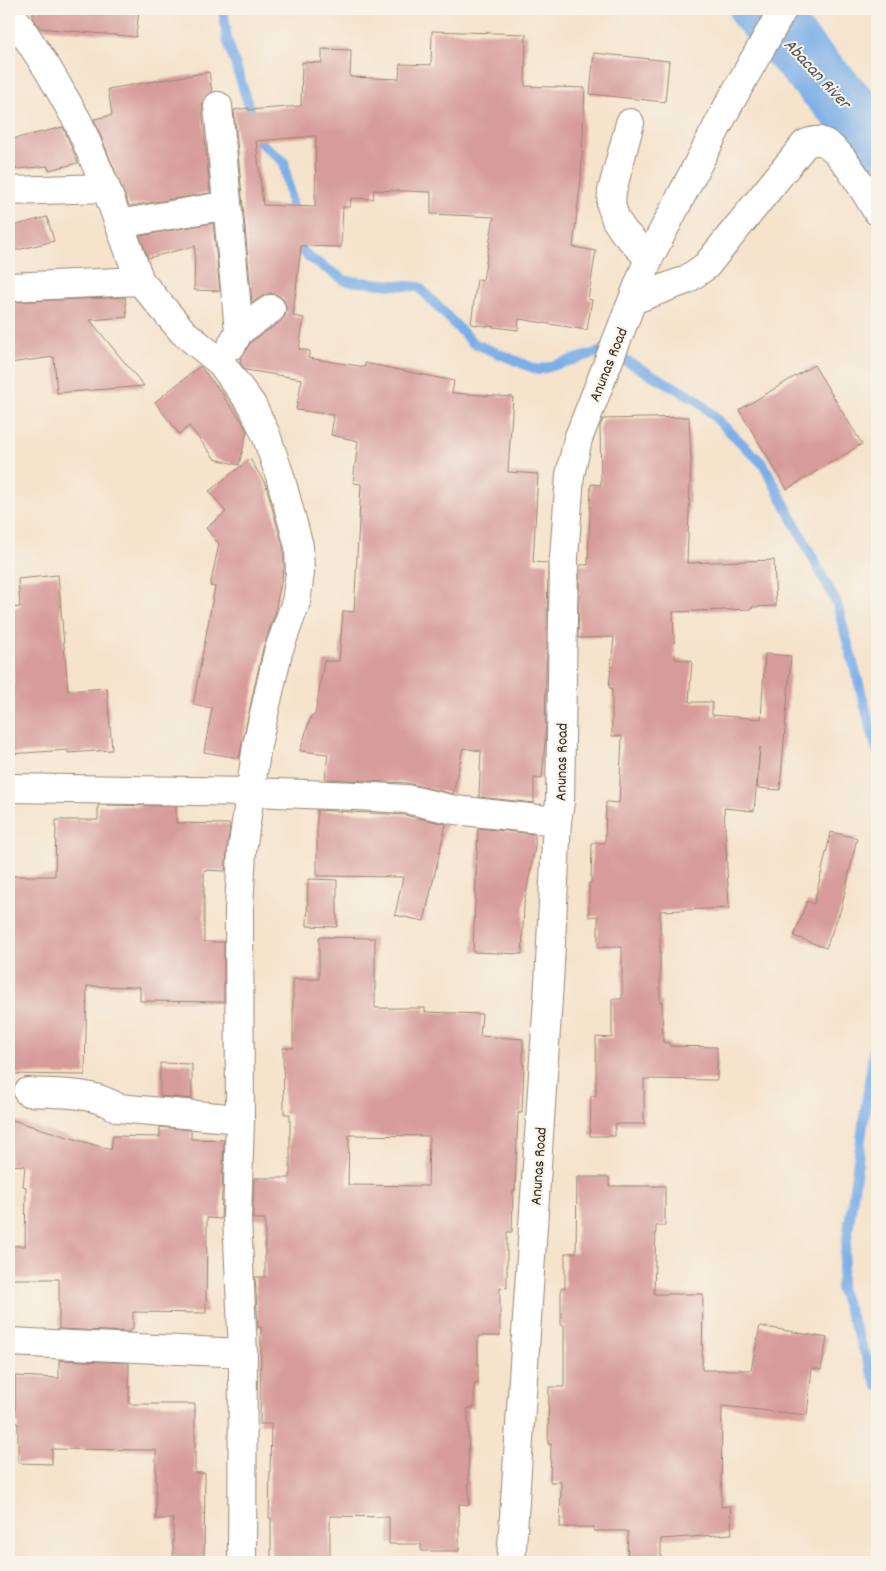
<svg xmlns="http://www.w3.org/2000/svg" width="886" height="1571" font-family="Dekko,sans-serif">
  <rect width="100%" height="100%" fill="#f7f3e8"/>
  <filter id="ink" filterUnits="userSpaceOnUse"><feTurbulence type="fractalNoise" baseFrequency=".02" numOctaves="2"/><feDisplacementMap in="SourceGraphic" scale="10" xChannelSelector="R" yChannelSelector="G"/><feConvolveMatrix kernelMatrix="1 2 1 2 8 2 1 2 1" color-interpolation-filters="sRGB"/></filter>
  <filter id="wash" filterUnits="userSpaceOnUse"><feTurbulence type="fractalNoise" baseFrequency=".0096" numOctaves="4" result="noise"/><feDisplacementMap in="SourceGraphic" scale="20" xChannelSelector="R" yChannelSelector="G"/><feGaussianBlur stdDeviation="1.12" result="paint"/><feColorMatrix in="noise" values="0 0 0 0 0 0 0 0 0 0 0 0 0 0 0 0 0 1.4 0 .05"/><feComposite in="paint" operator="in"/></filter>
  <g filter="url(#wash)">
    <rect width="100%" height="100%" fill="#f5e3cc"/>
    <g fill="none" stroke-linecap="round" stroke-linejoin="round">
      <path stroke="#7baee7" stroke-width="10" d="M 223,9 L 227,39 L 261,143 L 284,162 L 294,218
        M 298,237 L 299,247 L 310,258 L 346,281 L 419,287 L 473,343 L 538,370 L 606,350 L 696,399 L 764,465 L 837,604 L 877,750
        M 877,1026 L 840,1288 L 877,1385"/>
      <path stroke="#7baee7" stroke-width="59" d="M 759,9 L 814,71 L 877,138"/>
    </g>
    <g id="blocks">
      <path fill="#d79c9a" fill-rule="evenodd" d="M 33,9 L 139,9 L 136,37 L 40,28 L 33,18 Z
        M 432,31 L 526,34 L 525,86 L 585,88 L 581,178 L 573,247 L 596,251 L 588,299 L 592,300 L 587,330 L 519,319 L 518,330 L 471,324 L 477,279 L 483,280 L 494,217 L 431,214 L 431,192 L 374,190 L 373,199 L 351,198 L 350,207 L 343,207 L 341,247 L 301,246 L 293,316 L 304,318 L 299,349 L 310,351 L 308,358 L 365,367 L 365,363 L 454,381 L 452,393 L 513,397 L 508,472 L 538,474 L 533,562 L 548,563 L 545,742 L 542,779 L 534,778 L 534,803 L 479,797 L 481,751 L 463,748 L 453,794 L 407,783 L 325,779 L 328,754 L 300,751 L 311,716 L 315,715 L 324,661 L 339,661 L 343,611 L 354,612 L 361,484 L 353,483 L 358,441 L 331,435 L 334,415 L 296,410 L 302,379 L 246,370 L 240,363 L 241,357 L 251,342 L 280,322 L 285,316 L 287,308 L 284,300 L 278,295 L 270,293 L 262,296 L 252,303 L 234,110 L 249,108 L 249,110 L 301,106 L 302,62 L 322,63 L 322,49 L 351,50 L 350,77 L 399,79 L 400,64 L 431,65 ZM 316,136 L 315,207 L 263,205 L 256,141 Z
        M 594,53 L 669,61 L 665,102 L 590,94 Z
        M 209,72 L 212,92 L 204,99 L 202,107 L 210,193 L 129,206 L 94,119 L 112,115 L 108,89 Z
        M 63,127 L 78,163 L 49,170 L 48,166 L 9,170 L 9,140 Z
        M 47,217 L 54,241 L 9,252 L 9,227 Z
        M 213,223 L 220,291 L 194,290 L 195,246 L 148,258 L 140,236 Z
        M 125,297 L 127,317 L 90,320 L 144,386 L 57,393 L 54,357 L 9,363 L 9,302 Z
        M 814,365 L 862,444 L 787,489 L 739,410 Z
        M 200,366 L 225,397 L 224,398 L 242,421 L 247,432 L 239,465 L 215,459 L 189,426 L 179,434 L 155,402 Z
        M 689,417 L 691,460 L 687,563 L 774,560 L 776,606 L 752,607 L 752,609 L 673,612 L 675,659 L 692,661 L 689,702 L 712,702 L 712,715 L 761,719 L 765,654 L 791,656 L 780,790 L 757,788 L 760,747 L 754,811 L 724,808 L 729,908 L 660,911 L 660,1002 L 662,1002 L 663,1042 L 669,1043 L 670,1046 L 717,1047 L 717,1080 L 644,1079 L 644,1124 L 615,1124 L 615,1136 L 590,1136 L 591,1096 L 596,1096 L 596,1037 L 612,1038 L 612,999 L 622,999 L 622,947 L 598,947 L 598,916 L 589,917 L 589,883 L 591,883 L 592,843 L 605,843 L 606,802 L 619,803 L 622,736 L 612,736 L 612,688 L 609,688 L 614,637 L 578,638 L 580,565 L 588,565 L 591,484 L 601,485 L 600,426 L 603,419 Z
        M 250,459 L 266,485 L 283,548 L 284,568 L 275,611 L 276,611 L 263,648 L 239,758 L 204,752 L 212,708 L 193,705 L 215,587 L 210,586 L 219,544 L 206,528 L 226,512 L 209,491 Z
        M 58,575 L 68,691 L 107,688 L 112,750 L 68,753 L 68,750 L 9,754 L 9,686 L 14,686 L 9,608 L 20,607 L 18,579 Z
        M 98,805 L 176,806 L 176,823 L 230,824 L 225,871 L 204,870 L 204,942 L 224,942 L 224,1002 L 140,1001 L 140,987 L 87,986 L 85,1075 L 9,1074 L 9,876 L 55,876 L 56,820 L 98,820 Z
        M 317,810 L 404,815 L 446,824 L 424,921 L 395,915 L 403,877 L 317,876 Z
        M 478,828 L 535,834 L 535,847 L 524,904 L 522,954 L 473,952 Z
        M 831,832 L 857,838 L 841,909 L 826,948 L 794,936 L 807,901 L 814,904 Z
        M 308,879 L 337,880 L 337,927 L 307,926 Z
        M 319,937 L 375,938 L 375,1008 L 425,1008 L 425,1012 L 482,1014 L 480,1036 L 523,1039 L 523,1065 L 524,1065 L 522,1113 L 518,1113 L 515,1191 L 513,1191 L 512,1232 L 507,1232 L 507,1288 L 500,1287 L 500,1336 L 478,1336 L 478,1384 L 474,1384 L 474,1408 L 468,1408 L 469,1505 L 459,1504 L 459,1551 L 421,1551 L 421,1544 L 389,1544 L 389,1517 L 330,1516 L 330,1560 L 271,1559 L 271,1518 L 269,1518 L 271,1424 L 260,1424 L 261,1327 L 258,1327 L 255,1277 L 265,1277 L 265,1219 L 253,1219 L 254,1178 L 290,1178 L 290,1114 L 284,1114 L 283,1048 L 293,1048 L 293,979 L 319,979 ZM 349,1135 L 429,1136 L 428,1186 L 348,1185 Z
        M 160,1063 L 192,1064 L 192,1099 L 160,1096 Z
        M 12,1120 L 111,1150 L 113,1136 L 160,1137 L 160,1127 L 191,1130 L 191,1139 L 224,1140 L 221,1219 L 207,1218 L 206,1313 L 133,1312 L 133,1329 L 130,1329 L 130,1332 L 59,1329 L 59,1279 L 9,1279 L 9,1246 L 25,1246 L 26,1187 L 23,1186 L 25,1166 L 9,1165 Z
        M 577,1177 L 609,1177 L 609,1186 L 665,1186 L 665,1226 L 656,1226 L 654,1294 L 703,1294 L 702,1370 L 751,1370 L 760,1326 L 827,1338 L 821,1370 L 812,1368 L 807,1415 L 722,1406 L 721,1507 L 730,1506 L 732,1534 L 661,1539 L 661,1562 L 627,1562 L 628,1532 L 625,1531 L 594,1531 L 594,1527 L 560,1527 L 561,1482 L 550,1482 L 551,1444 L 548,1444 L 549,1387 L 564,1387 L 564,1325 L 561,1325 L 561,1288 L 565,1288 L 565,1253 L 576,1253 Z
        M 59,1360 L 129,1363 L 129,1404 L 195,1404 L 195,1473 L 205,1473 L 204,1562 L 173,1562 L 173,1519 L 156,1519 L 156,1450 L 52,1449 L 52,1464 L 18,1463 L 18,1423 L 15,1423 L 15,1376 L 59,1378 Z"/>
    </g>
  </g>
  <g filter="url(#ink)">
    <use href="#blocks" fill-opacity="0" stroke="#988675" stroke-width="1"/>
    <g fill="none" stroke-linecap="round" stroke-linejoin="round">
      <defs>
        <path id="minor" d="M 9,10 L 49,71 L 78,122 L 106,188 L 140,281 L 183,332 L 221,363 L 252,405 L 266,435 L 280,476 L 299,546 L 300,573 L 296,602 L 278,652 L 257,745 L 242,851 L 239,909 L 240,1119 L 237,1218 L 243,1353 L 242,1562
          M 218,106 L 239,331
          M 630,123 L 612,191 L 611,205 L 616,220 L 624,232 L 649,258
          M 9,191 L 106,188
          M 119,224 L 211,208
          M 9,287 L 140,281
          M 633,300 L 686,280 L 706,266 L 805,144 C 810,142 815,140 820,141 C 841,146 865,193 877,211
          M 232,345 L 239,331 L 271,309
          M 9,788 L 252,792 L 357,796 L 406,799 L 455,810 L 557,821
          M 28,1092 C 58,1094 92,1091 118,1108 L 240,1119
          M 9,1342 L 243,1353
          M 511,1562 L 549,983 L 557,821 L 560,802 L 564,558 L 570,475 L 578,439 L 649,258 L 729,104 L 783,9"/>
      </defs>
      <use href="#minor" stroke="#988675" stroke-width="30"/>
      <use href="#minor" stroke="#fff" stroke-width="28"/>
    </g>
  </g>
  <g text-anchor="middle" stroke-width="4" stroke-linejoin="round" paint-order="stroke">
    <g font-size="16" fill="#3b2a1e" stroke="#f7f3e8">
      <text transform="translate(607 364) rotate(-68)" y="6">Anunas Road</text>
      <text transform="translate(560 762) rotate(-89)" y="6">Anunas Road</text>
      <text transform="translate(537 1166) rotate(-86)" y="6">Anunas Road</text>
    </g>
    <g font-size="18" font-style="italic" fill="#4e525a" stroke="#f7f3e8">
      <text transform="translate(818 73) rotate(47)" y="6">Abacan River</text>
    </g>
  </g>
  <rect width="886" height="1571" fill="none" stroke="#f7f3e8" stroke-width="30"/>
</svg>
